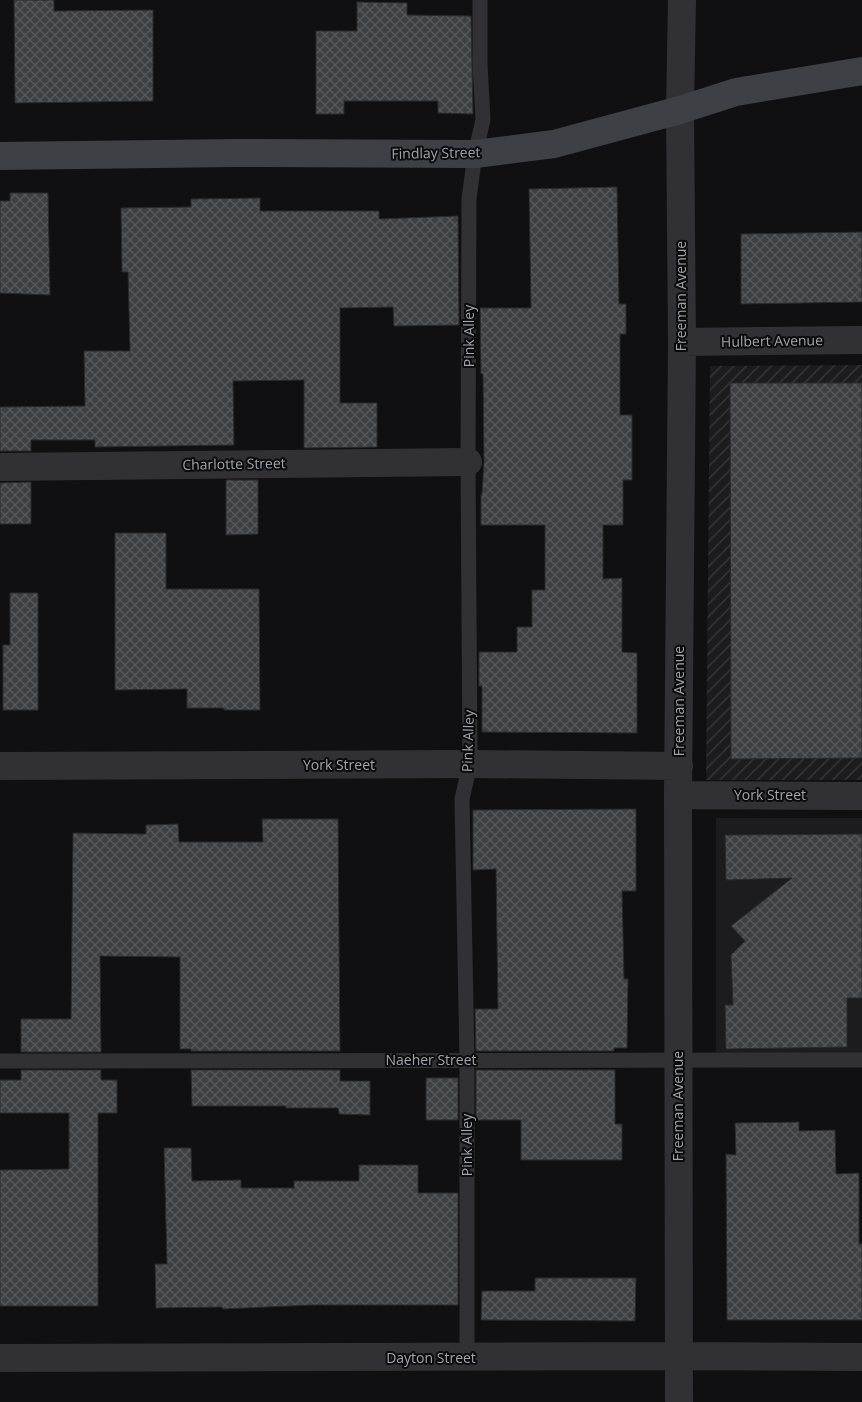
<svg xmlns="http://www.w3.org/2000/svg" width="862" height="1402" font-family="'Open Sans',sans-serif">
  <defs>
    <pattern id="industrial-furrows" width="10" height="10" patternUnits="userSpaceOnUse" patternTransform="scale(1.25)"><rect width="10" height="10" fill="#1c1c1e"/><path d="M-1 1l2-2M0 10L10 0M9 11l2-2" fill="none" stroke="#3a3a3c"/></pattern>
    <pattern id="building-cross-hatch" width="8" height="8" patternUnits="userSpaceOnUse" patternTransform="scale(1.25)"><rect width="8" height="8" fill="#3f4044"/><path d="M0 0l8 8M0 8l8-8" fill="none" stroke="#58595c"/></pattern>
  </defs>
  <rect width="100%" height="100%" fill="#100f11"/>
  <path fill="#1c1c1e" d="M 716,818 L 862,818 L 862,1054 L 716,1055 Z"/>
  <path fill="url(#industrial-furrows)" d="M 862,365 L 862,780 L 706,780 L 710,366 Z"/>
  <path fill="url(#building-cross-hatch)" stroke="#2a2a2d" d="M 14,0 L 54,0 L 54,11 L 153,10 L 153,101 L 15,103 Z
    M 357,2 L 407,3 L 407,15 L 471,16 L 473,114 L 438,113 L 438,101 L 344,101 L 344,114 L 316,114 L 316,31 L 357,31 Z
    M 617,187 L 619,304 L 626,304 L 626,334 L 620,334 L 620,415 L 632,415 L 632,480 L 623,480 L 623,525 L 603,525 L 603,579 L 622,578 L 622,652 L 637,653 L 637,733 L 482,732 L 482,686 L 479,686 L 479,652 L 517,652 L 517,627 L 532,627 L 532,590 L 545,590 L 545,525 L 481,525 L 481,494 L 482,494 L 484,462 L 483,374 L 481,374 L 480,308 L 531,308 L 529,189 Z
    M 10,193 L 48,193 L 50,295 L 0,293 L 0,201 L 10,201 Z
    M 260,198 L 260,211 L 379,211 L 379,219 L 458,216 L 459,325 L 394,326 L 393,307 L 340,308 L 340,403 L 377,403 L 377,447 L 304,448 L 304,380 L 233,381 L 234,445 L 95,447 L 95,440 L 31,440 L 31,451 L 0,451 L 0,407 L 85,406 L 84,351 L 130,351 L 128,272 L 122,272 L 121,208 L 191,207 L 191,199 Z
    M 862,232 L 862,302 L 741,304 L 741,234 Z
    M 730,383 L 862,383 L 862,758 L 731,759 Z
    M 226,480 L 258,480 L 258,534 L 226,535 Z
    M 31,482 L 31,524 L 0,524 L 0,483 Z
    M 115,533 L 166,533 L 166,589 L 259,589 L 260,710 L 224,710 L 224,708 L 187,708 L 187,689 L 115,690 Z
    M 10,593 L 38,593 L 38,710 L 3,710 L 3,645 L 10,645 Z
    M 636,809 L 636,891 L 622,891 L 624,979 L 628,979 L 627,1048 L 614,1048 L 614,1051 L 476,1051 L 475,1009 L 498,1009 L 496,869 L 473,870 L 473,810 Z
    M 262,819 L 338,819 L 340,1051 L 191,1051 L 191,1049 L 180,1049 L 180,957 L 100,956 L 101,1052 L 21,1052 L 21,1019 L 71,1019 L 73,833 L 146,834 L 146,825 L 178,824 L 179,842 L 263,842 Z
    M 862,834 L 862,998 L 847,998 L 847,1047 L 726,1049 L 725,1005 L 733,1005 L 731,955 L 745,941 L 731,926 L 792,878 L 726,880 L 725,835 Z
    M 21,1070 L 101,1070 L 101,1080 L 117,1080 L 117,1113 L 98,1113 L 98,1306 L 0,1306 L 0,1170 L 69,1169 L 69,1113 L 0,1113 L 0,1080 L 21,1080 Z
    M 191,1070 L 340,1070 L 340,1081 L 370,1081 L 370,1115 L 339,1114 L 338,1108 L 286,1108 L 286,1106 L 192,1106 Z
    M 476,1070 L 615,1070 L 615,1124 L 622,1124 L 622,1160 L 521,1160 L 521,1120 L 476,1120 Z
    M 426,1078 L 458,1078 L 458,1120 L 426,1120 Z
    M 799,1122 L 799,1131 L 835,1130 L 836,1174 L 859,1173 L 859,1244 L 862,1244 L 862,1320 L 727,1320 L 726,1154 L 736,1155 L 735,1123 Z
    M 164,1148 L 191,1148 L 192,1181 L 241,1180 L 241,1188 L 294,1188 L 294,1181 L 359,1181 L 359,1165 L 418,1165 L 418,1193 L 458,1193 L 458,1305 L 312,1305 L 223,1309 L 222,1307 L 156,1308 L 155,1264 L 167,1264 Z
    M 535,1278 L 636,1278 L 635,1321 L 481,1320 L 482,1291 L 535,1291 Z"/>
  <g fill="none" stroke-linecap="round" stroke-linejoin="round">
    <path stroke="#313135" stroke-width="15" d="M 0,1061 L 862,1060
      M 467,1358 L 467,1060 L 462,799 L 470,764 L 468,462 L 469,199 L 475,154 L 483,120 L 480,64 L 480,0"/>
    <path stroke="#313135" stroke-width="28" d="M 682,342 L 862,340
      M 0,467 L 468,462
      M 0,766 L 470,764 L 679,766
      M 678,795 L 862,796
      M 0,1358 L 679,1356 L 862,1357
      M 679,1402 L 678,795 L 682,342 L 680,110 L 682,0"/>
    <path stroke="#3f4045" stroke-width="28" d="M 0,156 L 235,153 L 475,154 L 554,144 L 680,110 L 736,92 L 862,71"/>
  </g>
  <g text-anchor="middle" stroke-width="4" stroke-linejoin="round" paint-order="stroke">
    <g font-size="14" fill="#a2a5b0" stroke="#0b0b0c">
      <text transform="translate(436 153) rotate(-1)" y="5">Findlay Street</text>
      <text transform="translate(681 296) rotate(-90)" y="5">Freeman Avenue</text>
      <text transform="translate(469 336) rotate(-90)" y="5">Pink Alley</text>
      <text transform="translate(772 341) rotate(-1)" y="5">Hulbert Avenue</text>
      <text transform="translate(234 464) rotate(-1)" y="5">Charlotte Street</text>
      <text transform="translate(679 701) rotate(-90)" y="5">Freeman Avenue</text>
      <text transform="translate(468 741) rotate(-88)" y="5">Pink Alley</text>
      <text x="339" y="770">York Street</text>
      <text x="770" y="800">York Street</text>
      <text x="431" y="1065">Naeher Street</text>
      <text transform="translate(678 1106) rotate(-90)" y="5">Freeman Avenue</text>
      <text transform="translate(467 1145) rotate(-90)" y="5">Pink Alley</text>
      <text x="431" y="1363">Dayton Street</text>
    </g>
  </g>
</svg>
